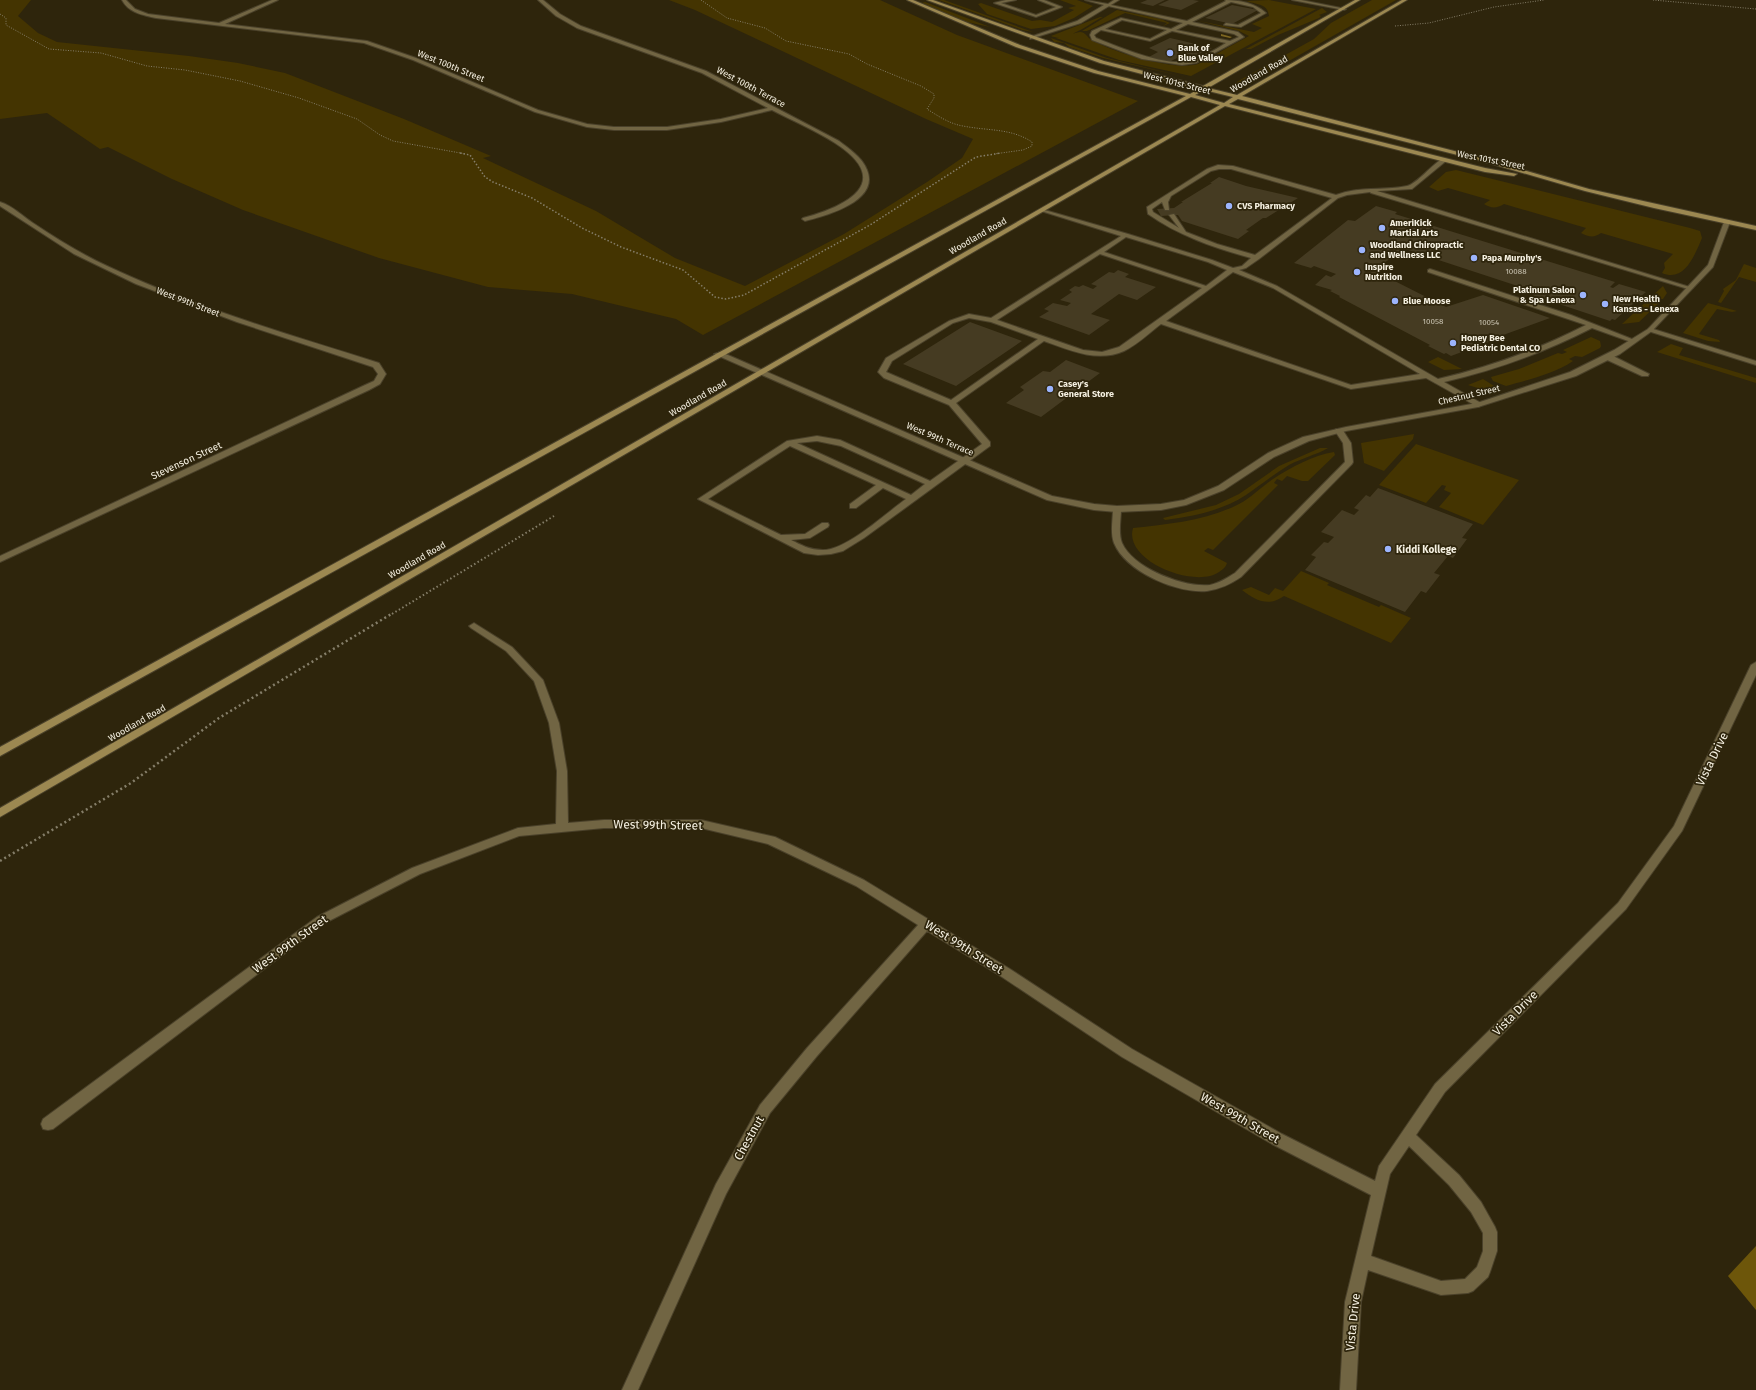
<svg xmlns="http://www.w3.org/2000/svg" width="1756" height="1390" font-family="'Fira Sans',sans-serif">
  <rect width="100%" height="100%" fill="#2e250c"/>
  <path fill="#443401" d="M 0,0 L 31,0 L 18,16 L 38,33 L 57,42 L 189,56 L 238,63 L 285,73 L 404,119 L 491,156 L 483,158 L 596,211 L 675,258 L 745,286 L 844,234 L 927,182 L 962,158 L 973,139 L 926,119 L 695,10 L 669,0 L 880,0 L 957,35 L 1138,101 L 703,335 L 676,319 L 572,294 L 488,287 L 379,258 L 243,210 L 172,179 L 108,147 L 100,149 L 47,113 L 0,119 Z
    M 939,0 L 944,0 L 1033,32 L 1022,30 Z
    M 1060,0 L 1077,0 L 1093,6 L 1074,18 L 1055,26 L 1031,29 L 987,14 L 978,4 L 981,3 L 1032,21 L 1040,20 L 1052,22 L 1074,10 L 1068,8 L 1076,6 Z
    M 1269,0 L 1316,9 L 1191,76 L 1119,60 L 1056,38 C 1064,37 1073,33 1080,32 C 1086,32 1087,38 1092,40 C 1115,53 1173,71 1198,64 L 1249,36 L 1239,31 L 1199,21 L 1254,32 L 1262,28 L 1252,24 L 1269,16 C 1268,3 1254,4 1246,1 Z
    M 1372,0 L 1396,0 L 1252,82 L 1241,86 L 1233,84 L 1314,39 L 1331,23 Z
    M 925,2 L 990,27 L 962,21 L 921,3 Z
    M 1322,8 L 1327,12 L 1319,15 L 1321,16 L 1319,18 L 1278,35 L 1251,49 L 1246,49 Z
    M 1117,10 L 1161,19 L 1170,23 L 1163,26 L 1167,23 L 1125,13 L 1087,31 L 1082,31 Z
    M 1100,17 L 1103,17 C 1090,23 1066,43 1051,36 Z
    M 1051,38 L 1107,58 L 1189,78 L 1103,58 L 1069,47 L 1064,43 L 1054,42 Z
    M 1456,170 L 1690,228 L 1700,231 L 1702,238 C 1695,254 1685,283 1662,273 L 1665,268 L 1664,263 L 1673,254 L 1601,233 C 1594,238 1589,237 1581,233 L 1586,228 L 1504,204 C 1497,208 1492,209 1484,204 L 1490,200 L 1448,188 L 1438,191 L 1429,187 L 1446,172 Z
    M 1744,264 L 1756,268 L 1756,282 L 1739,277 L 1721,303 L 1718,302 L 1724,291 L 1723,289 L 1736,280 Z
    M 1663,286 L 1667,293 L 1663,299 L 1655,299 L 1654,301 L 1658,302 L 1658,304 L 1639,322 L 1622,324 Z
    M 1708,303 L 1737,311 L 1732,312 L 1717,309 L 1699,334 L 1719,340 L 1720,342 L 1708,341 L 1683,333 Z
    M 1591,337 L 1600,341 L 1601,346 L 1600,348 L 1582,357 L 1575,356 L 1569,359 L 1573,361 C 1554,374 1527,380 1506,386 L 1493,381 L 1491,377 L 1519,369 L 1558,353 L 1562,354 L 1567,352 L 1563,350 Z
    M 1671,344 L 1683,348 L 1679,355 L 1756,378 L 1756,383 L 1657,352 Z
    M 1438,357 L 1462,369 L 1444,370 L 1428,362 Z
    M 1483,379 L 1499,389 L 1484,390 L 1468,385 Z
    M 1414,434 L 1413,439 L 1384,471 L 1364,463 L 1361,443 Z
    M 1416,444 L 1519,480 L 1483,525 L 1439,507 L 1451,493 L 1444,490 L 1446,486 L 1442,485 L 1426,503 L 1379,485 Z
    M 1320,448 L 1328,448 C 1316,455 1302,458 1289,465 C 1274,474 1261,485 1246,495 C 1221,511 1194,516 1165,520 L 1163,518 L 1216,505 L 1239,494 L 1279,466 Z
    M 1334,452 L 1335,455 L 1308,481 L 1302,481 L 1287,476 L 1282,481 L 1277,479 L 1274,483 L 1278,485 L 1213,550 L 1208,548 L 1204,551 L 1227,563 C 1226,567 1223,569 1219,572 C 1195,589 1123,561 1133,528 C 1169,524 1206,521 1239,504 C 1252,497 1261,487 1273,479 C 1291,467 1314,455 1334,452 Z
    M 1301,571 L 1329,583 L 1327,585 L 1379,607 L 1381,605 L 1411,618 L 1391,643 L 1284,596 C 1269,607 1256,601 1242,590 L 1251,587 L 1269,595 L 1275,588 L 1283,591 Z"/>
  <path fill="#6d560a" d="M 1756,1246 L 1756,1310 L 1728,1276 Z"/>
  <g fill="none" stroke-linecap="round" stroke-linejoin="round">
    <path fill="#7d6620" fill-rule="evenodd" d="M 1221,34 L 1232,37 L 1230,38 L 1221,36 Z"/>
  </g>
  <path fill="#453b22" d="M 1147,0 L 1165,0 L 1153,6 L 1140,3 Z
    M 1169,0 L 1193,0 L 1199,1 L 1181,10 L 1158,5 Z
    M 1232,5 L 1258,10 L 1232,24 L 1205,18 Z
    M 1170,38 L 1179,40 L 1212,48 L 1191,58 L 1179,57 L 1167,63 L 1147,58 L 1158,52 L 1149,48 Z
    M 1219,177 L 1246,186 L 1298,198 L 1266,218 L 1263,218 L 1246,230 L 1249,231 L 1238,239 L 1182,221 L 1178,215 L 1161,216 L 1157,209 L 1174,208 L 1183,202 L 1181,202 L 1212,183 L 1210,183 Z
    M 1376,206 L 1397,212 L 1395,214 L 1615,282 L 1610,287 L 1613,288 L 1619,284 L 1646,292 L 1635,301 L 1628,299 L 1626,300 L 1634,303 L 1615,320 L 1612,319 L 1610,321 L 1532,295 L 1536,292 L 1405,249 L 1373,270 L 1446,307 L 1483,295 L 1550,318 L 1492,339 L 1494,340 L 1451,356 L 1446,353 L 1444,354 L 1428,346 L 1430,345 L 1339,297 L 1340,296 L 1330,291 L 1332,290 L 1315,285 L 1326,275 L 1331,277 L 1336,274 L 1314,266 L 1311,268 L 1294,263 L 1348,220 L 1355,221 Z
    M 1118,270 L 1129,274 L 1125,277 L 1156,287 L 1137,300 L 1119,294 L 1091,314 L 1110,320 L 1089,335 L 1039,317 L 1049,311 L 1044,309 L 1053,303 L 1067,306 L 1071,303 L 1060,300 L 1072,292 L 1069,290 L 1075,286 L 1079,287 L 1083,285 L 1093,289 L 1097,286 L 1091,284 L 1109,272 L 1114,273 Z
    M 970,322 L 1022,341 L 956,386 L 903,364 Z
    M 1066,360 L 1100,373 L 1041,417 L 1006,403 L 1024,390 L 1020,387 L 1043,371 L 1050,372 Z
    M 1378,488 L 1473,524 L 1462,538 L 1467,539 L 1453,558 L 1448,556 L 1434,573 L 1440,575 L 1426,593 L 1421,591 L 1405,612 L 1305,570 L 1316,557 L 1311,555 L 1324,542 L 1328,543 L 1334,537 L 1321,532 L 1342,510 L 1354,515 L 1359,510 L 1354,508 L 1366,495 L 1370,497 Z"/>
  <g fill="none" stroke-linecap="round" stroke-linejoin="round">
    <defs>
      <path id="lane" d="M 1006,0 L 1016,0 L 1001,3 L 1036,15 L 1056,7 L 1038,0 L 1044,0 L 1062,7 L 1036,17 L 994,3 Z
        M 1225,0 C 1239,0 1255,3 1266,13 L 1241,27 L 1224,25 L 1226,23 L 1238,25 L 1261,13 L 1253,7 L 1231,2 L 1192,22 L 1238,32 L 1244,37 L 1196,63 L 1182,65 L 1142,59 L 1092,40 L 1090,35 L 1092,31 L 1121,18 L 1171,29 L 1183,23 L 1108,6 L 1106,4 L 1187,21 L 1226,1 ZM 1122,20 L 1167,30 L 1150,39 L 1105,29 ZM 1188,24 L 1234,34 L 1239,37 L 1230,41 L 1176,30 ZM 1101,30 L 1150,41 L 1172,31 L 1226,43 C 1216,49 1205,56 1193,60 C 1170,69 1119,47 1096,38 L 1094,35 Z
        M 1444,158 L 1447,160 L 1446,161 L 1412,189 L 1377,191 L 1693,288 L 1688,289 L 1371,193 L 1370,192 L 1347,195 L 1338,198 L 1259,259 L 1246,268 L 1239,270 L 1277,286 L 1438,379 C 1490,367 1539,349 1586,325 L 1428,272 L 1428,270 L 1430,269 L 1571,315 L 1637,341 L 1631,342 L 1592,328 C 1545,352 1496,370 1444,382 L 1481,403 L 1482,405 L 1478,407 L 1426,378 L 1351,389 L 1161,324 C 1149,333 1137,345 1124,351 C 1097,363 1069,350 1044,341 L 956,403 L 990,442 L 990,446 L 864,538 L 843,551 L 831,554 L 818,555 L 804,553 L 698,499 L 787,441 L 817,436 L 840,440 L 930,481 L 982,444 L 949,405 L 884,378 L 878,372 L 886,358 L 949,321 L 969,314 L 991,318 L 1121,236 L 1041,211 L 1041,209 L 1128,234 L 1212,260 L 1233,268 L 1242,266 L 1251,258 C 1215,248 1179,236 1148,214 L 1147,207 L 1207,169 L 1218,165 L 1233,166 L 1336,195 C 1359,186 1383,191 1407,186 C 1417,184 1433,163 1444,158 ZM 1219,169 L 1231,169 L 1332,198 L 1255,255 L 1217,244 L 1186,232 L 1174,214 L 1169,215 L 1179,228 L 1153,212 L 1152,209 L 1162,202 L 1165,210 L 1169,210 L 1168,202 L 1171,196 L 1211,171 ZM 1126,237 L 1208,262 L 1227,270 L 1206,286 L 1104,252 ZM 1100,254 L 1202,288 L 1119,347 L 1102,352 L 1083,350 L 997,320 ZM 1233,272 L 1273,288 L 1420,374 L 1351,385 L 1166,321 ZM 969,318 L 991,322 L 1038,339 L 951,400 L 886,372 L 892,361 L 953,323 ZM 817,441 L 841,446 L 925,484 L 911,495 L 797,443 ZM 790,446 L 876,485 L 850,504 L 850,508 L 856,508 L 883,488 L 906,499 C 886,513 847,550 823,550 C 810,550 801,545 791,540 L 810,538 L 828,527 L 829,525 L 828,523 L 822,523 L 805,534 L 781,535 L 708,499 Z
        M 1650,328 L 1756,361 L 1756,365 L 1648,331 L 1648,329 Z
        M 1605,355 L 1611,355 L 1649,374 L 1648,376 L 1642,376 L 1605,359 Z
        M 1336,429 L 1342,429 L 1351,443 L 1353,462 L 1352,464 L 1241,577 C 1231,584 1220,589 1207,591 C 1178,594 1126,572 1114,543 C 1110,533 1113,519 1113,509 L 1117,506 L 1121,509 C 1121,519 1118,533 1122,543 C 1133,568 1184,588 1210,585 C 1219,583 1227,578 1235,573 L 1345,462 L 1343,443 L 1335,431 Z"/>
      <path id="street" d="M 122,0 L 126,0 L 135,9 L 148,14 L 219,23 L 272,0 L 278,0 L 225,24 L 367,41 L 416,58 L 538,110 L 587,124 L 614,127 L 667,127 L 721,119 L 768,108 L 702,73 L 577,28 L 556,16 L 538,0 L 543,0 L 560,14 L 581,26 L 706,71 L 839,141 C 849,149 862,157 867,170 C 880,201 826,216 805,221 L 802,219 L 803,218 C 847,206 895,182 835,143 C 815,130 793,121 772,110 L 721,122 L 667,130 L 614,130 L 587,127 L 535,112 L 413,60 L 364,43 L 156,18 C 143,15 129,13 122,0 Z
        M 1085,0 L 1108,4 L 1114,0 L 1119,0 L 1081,23 L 1030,39 L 1030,37 L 1077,21 L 1104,5 Z
        M 1292,0 L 1301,0 L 1346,9 L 1344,10 Z
        M 0,202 C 13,206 22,216 33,223 C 57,239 81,254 107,266 C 194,307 287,334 379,363 L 386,374 L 380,384 L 369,390 L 0,562 L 0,556 L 363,386 L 374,381 L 378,374 L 373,367 L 237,322 L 136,284 L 74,254 L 0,206 Z
        M 1727,220 L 1730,222 L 1713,267 L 1652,331 L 1620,354 L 1576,376 L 1478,407 L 1346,431 L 1309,441 L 1274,457 L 1224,490 L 1186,505 L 1161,510 L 1117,512 L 1094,510 L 1047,500 L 714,354 L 721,352 L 1052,496 L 1094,504 L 1117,506 L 1161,504 L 1184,500 L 1218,486 L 1268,453 L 1303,437 L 1346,427 L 1477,403 L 1570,372 L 1614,350 L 1648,329 L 1708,265 L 1724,222 Z
        M 474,623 L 512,647 L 543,680 L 559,723 L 567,771 L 568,823 L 604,820 L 701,820 L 775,837 L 864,880 L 1010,969 L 1132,1049 L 1282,1134 L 1375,1181 L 1379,1166 L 1435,1084 L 1618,903 L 1674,826 L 1751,665 L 1756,662 L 1756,675 L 1682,831 L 1626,909 L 1445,1092 L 1416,1135 L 1459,1175 L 1481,1202 L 1495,1227 L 1497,1232 L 1497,1251 L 1490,1272 L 1488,1277 L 1473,1291 L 1468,1293 L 1441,1295 L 1368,1270 L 1361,1302 L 1356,1390 L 1340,1390 L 1345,1302 L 1371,1195 L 1272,1144 L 1122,1057 L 1002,977 L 927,931 L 817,1056 L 770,1113 L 726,1194 L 638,1390 L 622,1390 L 716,1184 L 760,1105 L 807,1048 L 918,925 L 856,886 L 768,844 L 701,828 L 604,828 L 519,836 L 420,874 L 325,923 L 53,1129 L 48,1130 L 43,1129 L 41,1124 L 43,1119 L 317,917 L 412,868 L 518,828 L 556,824 L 557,771 L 549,723 L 534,681 L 506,651 L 471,628 L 469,626 ZM 1409,1146 L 1449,1185 L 1471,1212 L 1483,1233 L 1483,1251 L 1477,1267 L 1465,1279 L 1441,1281 L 1371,1256 L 1390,1174 Z"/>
      <path id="secondary" d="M 907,0 L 913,0 L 1020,45 L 1098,71 L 1190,94 L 1199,89 L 1100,63 L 927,0 L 933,0 L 1104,61 L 1203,86 L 1355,0 L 1360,0 L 1208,88 L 1237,95 L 1402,0 L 1407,0 L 1242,96 L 1489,160 L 1589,189 L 1756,226 L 1756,230 L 1654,208 L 1585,191 L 1485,162 L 1238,99 L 1229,104 L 1485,168 L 1517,174 L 1514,176 L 1485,172 L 1225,106 L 0,817 L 0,808 L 1220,105 L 1191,97 L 0,756 L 0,747 L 1186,96 L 1094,73 L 1016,47 ZM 1204,90 L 1233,97 L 1224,103 L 1195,95 Z"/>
    </defs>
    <use href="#lane" stroke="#4a412a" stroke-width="2"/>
    <use href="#street" stroke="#4a412a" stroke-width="2"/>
    <use href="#secondary" stroke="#4a412a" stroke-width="2"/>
    <path stroke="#857e69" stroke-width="1" stroke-dasharray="1 1.5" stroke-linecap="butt" d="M 701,0 L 727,18 L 765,28 L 786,41 L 849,54 L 867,64 L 921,86 L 934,94 L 934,98 L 927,109 C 938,116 950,124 963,126 C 988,131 1011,128 1032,142 L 1032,146 L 1023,150 L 994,154
      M 1653,0 L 1756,9
      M 0,14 L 6,18 L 6,25 L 49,49 L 101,53 L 147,66 L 185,70 L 240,81 L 299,98 L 357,119 L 380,135 L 393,141 L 466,154
      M 1395,26 L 1429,23 L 1494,7 L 1544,0"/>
    <path stroke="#857e69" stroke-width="1.5" stroke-dasharray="1.5 2" stroke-linecap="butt" d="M 460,153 L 470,155 L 485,177 L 493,182 L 532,198 L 582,228 L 621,247 L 683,270 L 715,297 L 726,299 L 744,295 L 870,225 L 976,157 L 1001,153"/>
    <path stroke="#857e69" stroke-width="2" stroke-dasharray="1.5 2.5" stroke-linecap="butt" d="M 392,614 L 554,516"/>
    <path stroke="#857e69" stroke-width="2.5" stroke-dasharray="2 3" stroke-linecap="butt" d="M 0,861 L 131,783 L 219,718 L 393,613"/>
    <use href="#lane" fill="#716543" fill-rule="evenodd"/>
    <use href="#street" fill="#716543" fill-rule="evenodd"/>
    <use href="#secondary" fill="#9c8851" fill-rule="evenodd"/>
  </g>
  <g fill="#9cb4fd" stroke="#2e250c" stroke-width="1.5">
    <circle cx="1170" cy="53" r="4"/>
    <circle cx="1229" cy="206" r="4"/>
    <circle cx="1382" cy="228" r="4"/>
    <circle cx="1362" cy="250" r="4"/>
    <circle cx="1474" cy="258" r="4"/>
    <circle cx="1357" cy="272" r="4"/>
    <circle cx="1583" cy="295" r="4"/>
    <circle cx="1395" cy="301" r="4"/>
    <circle cx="1605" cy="304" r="4"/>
    <circle cx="1453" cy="343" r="4"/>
    <circle cx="1050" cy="389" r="4"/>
    <circle cx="1388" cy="549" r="4"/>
  </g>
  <g text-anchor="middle" stroke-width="3.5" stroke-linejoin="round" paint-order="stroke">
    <g font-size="8" fill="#c9c3b1">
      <text x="1516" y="274">10088</text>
      <text x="1433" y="324">10058</text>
      <text x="1489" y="325">10054</text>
    </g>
    <g font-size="9" font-weight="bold" fill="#f5f0e1" stroke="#2e250c" text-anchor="start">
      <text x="1178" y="51">Bank of<tspan x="1178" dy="10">Blue Valley</tspan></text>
      <text x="1237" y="209">CVS Pharmacy</text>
      <text x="1390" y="226">AmeriKick<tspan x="1390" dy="10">Martial Arts</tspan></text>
      <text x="1370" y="248">Woodland Chiropractic<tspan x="1370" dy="10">and Wellness LLC</tspan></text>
      <text x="1482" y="261">Papa Murphy's</text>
      <text x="1365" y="270">Inspire<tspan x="1365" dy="10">Nutrition</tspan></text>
      <text x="1575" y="293" text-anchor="end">Platinum Salon<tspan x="1575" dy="10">&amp; Spa Lenexa</tspan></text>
      <text x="1613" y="302">New Health<tspan x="1613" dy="10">Kansas - Lenexa</tspan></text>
      <text x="1403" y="304">Blue Moose</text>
      <text x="1461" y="341">Honey Bee<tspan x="1461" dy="10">Pediatric Dental CO</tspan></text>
      <text x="1058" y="387">Casey's<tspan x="1058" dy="10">General Store</tspan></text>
    </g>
    <g font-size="9" fill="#f5f0e1" stroke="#2e250c">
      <text transform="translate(451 66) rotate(22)" y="3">West 100th Street</text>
      <text transform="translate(1259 74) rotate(-30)" y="3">Woodland Road</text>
      <text transform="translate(1177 83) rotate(14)" y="3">West 101st Street</text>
      <text transform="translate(751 87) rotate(28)" y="3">West 100th Terrace</text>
      <text transform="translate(1491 160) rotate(11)" y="3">West 101st Street</text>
      <text transform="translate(978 236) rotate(-30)" y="3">Woodland Road</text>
      <text transform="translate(188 302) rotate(21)" y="3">West 99th Street</text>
      <text transform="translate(1469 395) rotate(-13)" y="3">Chestnut Street</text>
      <text transform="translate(698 398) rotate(-30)" y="3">Woodland Road</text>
      <text transform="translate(940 439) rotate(23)" y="3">West 99th Terrace</text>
      <text transform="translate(417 560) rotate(-30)" y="3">Woodland Road</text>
      <text transform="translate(137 723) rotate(-30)" y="3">Woodland Road</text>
    </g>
    <g font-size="10" fill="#f5f0e1" stroke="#2e250c">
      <text transform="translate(186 460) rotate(-25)" y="4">Stevenson Street</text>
    </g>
    <g font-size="10" font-weight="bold" fill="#f5f0e1" stroke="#2e250c" text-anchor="start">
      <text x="1396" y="553">Kiddi Kollege</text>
    </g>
    <g font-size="12" fill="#f5f0e1" stroke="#2e250c">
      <text transform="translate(1712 759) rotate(-64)" y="4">Vista Drive</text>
      <text transform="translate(658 825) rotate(1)" y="4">West 99th Street</text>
      <text transform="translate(290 944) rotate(-36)" y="4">West 99th Street</text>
      <text transform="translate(964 947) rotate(32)" y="4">West 99th Street</text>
      <text transform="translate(1515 1013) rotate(-45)" y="4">Vista Drive</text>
      <text transform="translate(1240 1118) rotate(30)" y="4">West 99th Street</text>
      <text transform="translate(749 1138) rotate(-61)" y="4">Chestnut</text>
      <text transform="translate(1353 1322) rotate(-84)" y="4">Vista Drive</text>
    </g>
  </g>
</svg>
